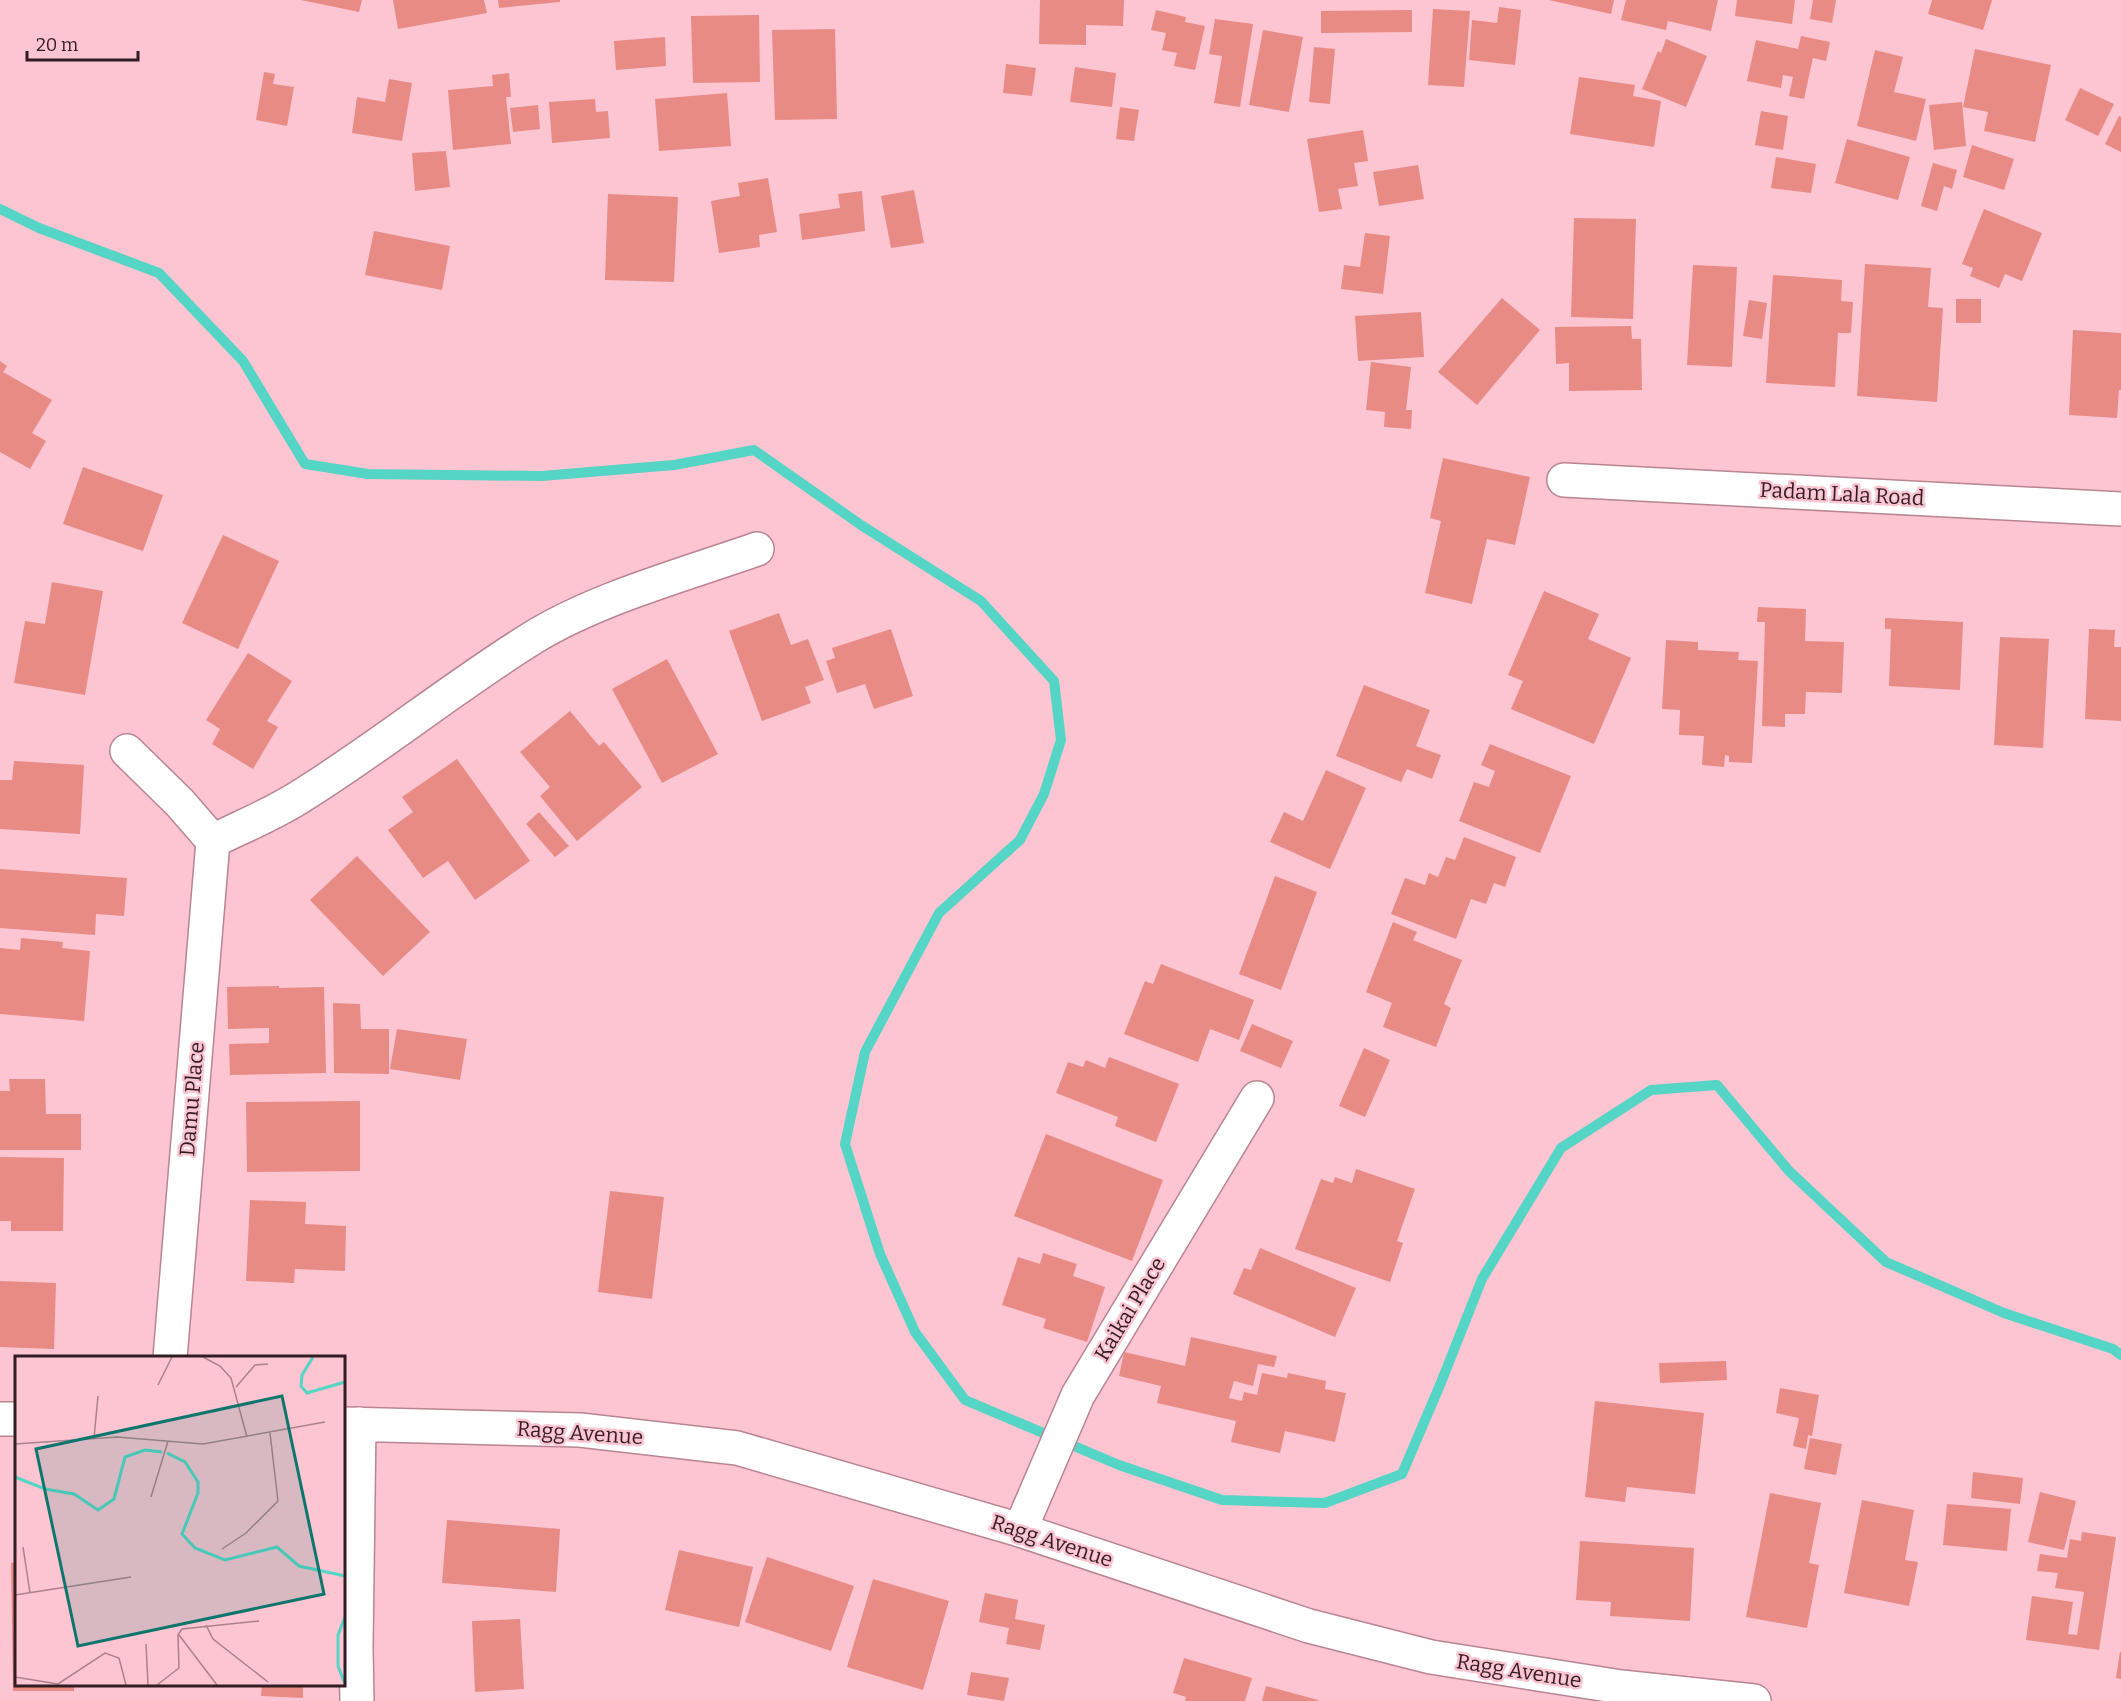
<svg xmlns="http://www.w3.org/2000/svg" width="2121" height="1701" font-family="Bitter,serif">
  <rect width="100%" height="100%" fill="#fcc5d1"/>
  <g fill="none" stroke-linecap="round" stroke-linejoin="round">
    <path stroke="#54d5c5" stroke-width="10" d="M 0,209 L 39,228 L 159,273 L 243,361 L 305,464 L 368,474 L 542,476 L 674,465 L 754,450 L 861,525 L 981,601 L 1054,681 L 1061,740 L 1044,794 L 1020,840 L 939,913 L 865,1052 L 845,1144 L 880,1254 L 915,1332 L 965,1400 L 1119,1465 L 1222,1500 L 1325,1503 L 1402,1474 L 1440,1385 L 1482,1279 L 1561,1148 L 1651,1090 L 1717,1085 L 1789,1171 L 1886,1262 L 2004,1313 L 2113,1349 L 2121,1355"/>
  </g>
  <path fill="#e88b85" d="M 301,0 L 362,0 L 359,12 Z
    M 393,0 L 484,0 L 487,13 L 398,29 Z
    M 498,0 L 560,0 L 560,2 L 499,8 Z
    M 1040,0 L 1124,0 L 1123,26 L 1086,25 L 1086,45 L 1039,44 Z
    M 1549,0 L 1614,0 L 1611,14 Z
    M 1626,0 L 1718,0 L 1711,31 L 1668,21 L 1666,30 L 1621,20 Z
    M 1737,0 L 1795,0 L 1792,24 L 1735,16 Z
    M 1813,0 L 1836,0 L 1832,23 L 1810,19 Z
    M 1932,0 L 1992,0 L 1983,30 L 1928,14 Z
    M 1499,7 L 1521,10 L 1515,65 L 1469,60 L 1472,20 L 1497,23 Z
    M 1433,9 L 1470,11 L 1464,87 L 1428,85 Z
    M 1156,10 L 1186,17 L 1185,22 L 1205,26 L 1195,70 L 1174,66 L 1177,53 L 1162,50 L 1166,33 L 1151,30 Z
    M 1412,10 L 1412,32 L 1321,33 L 1321,11 Z
    M 759,15 L 760,82 L 693,83 L 691,16 Z
    M 1215,19 L 1253,24 L 1240,107 L 1214,103 L 1222,56 L 1209,54 Z
    M 835,29 L 837,119 L 775,120 L 772,30 Z
    M 1263,30 L 1303,37 L 1289,112 L 1249,105 Z
    M 1801,36 L 1830,42 L 1826,61 L 1813,58 L 1804,99 L 1789,96 L 1793,77 L 1783,75 L 1781,88 L 1747,81 L 1756,40 L 1798,49 Z
    M 665,37 L 666,66 L 616,70 L 614,41 Z
    M 1666,39 L 1707,56 L 1686,107 L 1642,89 L 1658,51 L 1661,53 Z
    M 1314,47 L 1335,49 L 1330,104 L 1309,102 Z
    M 1975,49 L 2051,65 L 2035,142 L 1984,131 L 1988,112 L 1963,107 Z
    M 1875,50 L 1903,57 L 1894,92 L 1926,99 L 1916,141 L 1857,126 Z
    M 1006,64 L 1036,68 L 1032,96 L 1003,93 Z
    M 1075,67 L 1116,73 L 1112,107 L 1070,102 Z
    M 264,72 L 275,74 L 273,84 L 294,87 L 287,126 L 256,120 Z
    M 509,73 L 511,97 L 506,97 L 511,144 L 453,150 L 448,90 L 493,86 L 492,75 Z
    M 1579,77 L 1635,85 L 1633,96 L 1661,101 L 1654,147 L 1570,134 Z
    M 389,79 L 412,83 L 402,141 L 352,133 L 357,97 L 385,102 Z
    M 2080,88 L 2114,104 L 2098,136 L 2065,120 Z
    M 727,93 L 731,146 L 659,151 L 655,99 Z
    M 595,99 L 596,112 L 608,111 L 610,138 L 552,143 L 549,102 Z
    M 1962,102 L 1966,146 L 1934,150 L 1929,105 Z
    M 538,105 L 540,129 L 513,132 L 510,108 Z
    M 1120,107 L 1139,110 L 1134,141 L 1116,139 Z
    M 1761,111 L 1788,116 L 1783,150 L 1755,145 Z
    M 2119,116 L 2121,117 L 2121,152 L 2105,144 Z
    M 1363,130 L 1368,161 L 1354,163 L 1358,186 L 1338,189 L 1342,209 L 1319,212 L 1307,139 Z
    M 1847,139 L 1910,157 L 1898,200 L 1835,183 Z
    M 1972,145 L 2014,159 L 2004,190 L 1963,177 Z
    M 446,151 L 450,187 L 415,191 L 412,153 Z
    M 1776,157 L 1816,164 L 1811,193 L 1771,188 Z
    M 1933,163 L 1957,170 L 1952,189 L 1944,186 L 1937,211 L 1921,206 Z
    M 1418,165 L 1424,199 L 1379,206 L 1373,172 Z
    M 768,178 L 777,232 L 759,235 L 760,247 L 719,253 L 711,201 L 740,196 L 738,183 Z
    M 914,190 L 924,243 L 891,248 L 881,196 Z
    M 862,191 L 865,231 L 802,240 L 799,214 L 840,208 L 838,194 Z
    M 608,194 L 678,197 L 674,282 L 605,280 Z
    M 1984,209 L 2042,233 L 2022,281 L 2005,274 L 1999,288 L 1970,276 L 1973,268 L 1962,264 Z
    M 1574,218 L 1636,219 L 1633,319 L 1571,317 Z
    M 374,231 L 450,246 L 442,290 L 365,275 Z
    M 1365,233 L 1390,236 L 1383,294 L 1341,289 L 1344,265 L 1360,267 Z
    M 1865,264 L 1931,268 L 1928,307 L 1943,308 L 1937,402 L 1857,396 Z
    M 1693,265 L 1737,267 L 1732,367 L 1687,365 Z
    M 1773,275 L 1842,280 L 1841,301 L 1853,302 L 1851,333 L 1838,333 L 1835,387 L 1766,383 Z
    M 1502,298 L 1540,330 L 1477,405 L 1438,372 Z
    M 1956,299 L 1981,299 L 1981,323 L 1956,323 Z
    M 1749,300 L 1767,303 L 1762,339 L 1743,336 Z
    M 1421,312 L 1424,357 L 1358,361 L 1355,316 Z
    M 1631,326 L 1632,339 L 1641,339 L 1642,390 L 1569,391 L 1569,363 L 1556,364 L 1555,327 Z
    M 2073,330 L 2121,333 L 2121,390 L 2119,390 L 2117,418 L 2069,415 Z
    M 0,361 L 7,366 L 3,372 L 52,400 L 32,433 L 46,441 L 30,469 L 0,452 Z
    M 1371,362 L 1411,367 L 1406,410 L 1412,410 L 1411,429 L 1384,427 L 1385,412 L 1366,410 Z
    M 1443,458 L 1530,477 L 1515,545 L 1487,539 L 1472,604 L 1425,593 L 1441,521 L 1430,518 Z
    M 83,467 L 163,495 L 143,551 L 63,524 Z
    M 223,535 L 279,561 L 238,649 L 182,623 Z
    M 52,582 L 103,591 L 85,695 L 14,683 L 25,621 L 45,624 Z
    M 1544,591 L 1599,614 L 1588,639 L 1631,658 L 1594,744 L 1511,709 L 1523,681 L 1508,675 Z
    M 1758,607 L 1806,609 L 1805,641 L 1844,642 L 1842,693 L 1806,692 L 1805,714 L 1785,714 L 1785,727 L 1762,726 L 1765,622 L 1757,622 Z
    M 779,613 L 791,645 L 808,639 L 824,680 L 805,687 L 811,703 L 762,721 L 729,631 Z
    M 1885,618 L 1963,622 L 1960,690 L 1889,686 L 1891,629 L 1885,629 Z
    M 891,629 L 913,696 L 874,709 L 865,684 L 837,693 L 826,661 L 835,658 L 832,648 Z
    M 2089,629 L 2115,630 L 2114,647 L 2121,647 L 2121,721 L 2085,719 Z
    M 2000,637 L 2049,639 L 2043,748 L 1994,745 Z
    M 1666,640 L 1698,642 L 1698,650 L 1739,652 L 1738,660 L 1758,661 L 1752,763 L 1729,762 L 1729,756 L 1725,755 L 1724,767 L 1702,765 L 1704,736 L 1679,735 L 1680,710 L 1662,709 Z
    M 248,653 L 292,681 L 267,721 L 278,727 L 253,769 L 212,744 L 220,729 L 206,720 Z
    M 667,659 L 718,754 L 662,783 L 612,689 Z
    M 1364,685 L 1430,710 L 1416,746 L 1441,755 L 1432,779 L 1407,769 L 1401,782 L 1336,756 Z
    M 570,711 L 599,746 L 604,742 L 642,787 L 577,841 L 540,796 L 550,787 L 520,752 Z
    M 1490,744 L 1571,776 L 1540,853 L 1459,821 L 1474,782 L 1489,787 L 1495,771 L 1481,765 Z
    M 457,759 L 530,861 L 475,900 L 448,861 L 423,878 L 388,830 L 413,812 L 402,797 Z
    M 14,761 L 84,765 L 80,834 L 0,829 L 0,780 L 12,780 Z
    M 1326,770 L 1366,788 L 1330,869 L 1270,842 L 1284,812 L 1303,821 Z
    M 539,812 L 569,846 L 555,857 L 526,824 Z
    M 1464,837 L 1516,857 L 1505,887 L 1494,883 L 1486,904 L 1471,899 L 1456,939 L 1391,914 L 1405,878 L 1425,885 L 1429,873 L 1438,877 L 1446,857 L 1455,860 Z
    M 357,856 L 430,932 L 383,976 L 310,900 Z
    M 0,869 L 127,878 L 124,916 L 96,914 L 95,935 L 0,928 Z
    M 1275,876 L 1317,892 L 1281,990 L 1239,974 Z
    M 1393,922 L 1417,932 L 1413,940 L 1462,960 L 1444,1004 L 1451,1008 L 1436,1047 L 1383,1027 L 1392,1003 L 1366,992 Z
    M 21,938 L 63,942 L 62,948 L 90,951 L 84,1021 L 0,1014 L 0,948 L 20,950 Z
    M 1161,964 L 1254,1000 L 1239,1040 L 1210,1029 L 1198,1062 L 1124,1034 L 1145,981 L 1153,984 Z
    M 279,986 L 279,988 L 324,987 L 326,1073 L 230,1075 L 229,1044 L 269,1043 L 269,1028 L 228,1029 L 227,987 Z
    M 333,1003 L 360,1004 L 361,1029 L 389,1029 L 389,1074 L 334,1073 Z
    M 1252,1024 L 1293,1041 L 1281,1068 L 1240,1051 Z
    M 397,1029 L 467,1039 L 460,1080 L 390,1069 Z
    M 1364,1048 L 1390,1060 L 1365,1117 L 1339,1106 Z
    M 1109,1057 L 1179,1084 L 1156,1142 L 1115,1126 L 1118,1117 L 1056,1093 L 1068,1062 L 1083,1067 L 1086,1060 L 1105,1068 Z
    M 9,1079 L 45,1079 L 46,1114 L 81,1114 L 81,1150 L 0,1150 L 0,1091 L 10,1091 Z
    M 360,1101 L 360,1171 L 247,1172 L 246,1102 Z
    M 1046,1134 L 1163,1180 L 1132,1261 L 1014,1216 Z
    M 0,1157 L 64,1158 L 63,1231 L 11,1231 L 11,1221 L 0,1221 Z
    M 1356,1169 L 1415,1189 L 1397,1241 L 1403,1243 L 1390,1282 L 1295,1249 L 1321,1179 L 1333,1183 L 1335,1177 L 1352,1183 Z
    M 610,1191 L 664,1197 L 652,1299 L 598,1292 Z
    M 250,1200 L 306,1202 L 305,1224 L 346,1226 L 345,1271 L 295,1269 L 294,1283 L 246,1281 Z
    M 1260,1248 L 1356,1288 L 1335,1337 L 1233,1294 L 1244,1268 L 1251,1270 Z
    M 1043,1253 L 1077,1264 L 1073,1276 L 1105,1287 L 1087,1342 L 1043,1328 L 1046,1319 L 1002,1305 L 1018,1257 L 1040,1264 Z
    M 0,1281 L 56,1283 L 54,1349 L 0,1347 Z
    M 1191,1337 L 1277,1356 L 1274,1367 L 1258,1364 L 1253,1386 L 1234,1381 L 1229,1398 L 1242,1401 L 1244,1392 L 1257,1395 L 1262,1373 L 1287,1378 L 1288,1373 L 1326,1381 L 1325,1389 L 1346,1393 L 1335,1442 L 1285,1431 L 1280,1453 L 1231,1442 L 1236,1421 L 1157,1403 L 1161,1386 L 1119,1376 L 1124,1352 L 1185,1366 Z
    M 1726,1361 L 1727,1380 L 1660,1383 L 1659,1363 Z
    M 1780,1388 L 1819,1395 L 1812,1436 L 1808,1435 L 1806,1449 L 1793,1446 L 1799,1418 L 1776,1413 Z
    M 1595,1401 L 1704,1413 L 1695,1494 L 1627,1487 L 1625,1502 L 1585,1497 Z
    M 1810,1438 L 1842,1444 L 1836,1475 L 1804,1469 Z
    M 1973,1472 L 2023,1478 L 2020,1504 L 1971,1498 Z
    M 2040,1492 L 2076,1501 L 2064,1550 L 2028,1542 Z
    M 1770,1493 L 1821,1503 L 1809,1563 L 1819,1565 L 1807,1628 L 1746,1617 Z
    M 1862,1500 L 1914,1510 L 1905,1560 L 1918,1562 L 1909,1606 L 1844,1593 Z
    M 1947,1504 L 2011,1509 L 2007,1551 L 1943,1545 Z
    M 447,1520 L 560,1529 L 556,1592 L 442,1583 Z
    M 2082,1532 L 2116,1537 L 2099,1650 L 2026,1640 L 2032,1596 L 2073,1602 L 2068,1634 L 2077,1635 L 2084,1592 L 2055,1588 L 2058,1573 L 2037,1571 L 2040,1554 L 2067,1558 L 2070,1539 L 2081,1541 Z
    M 1580,1541 L 1694,1548 L 1690,1621 L 1610,1616 L 1611,1602 L 1576,1600 Z
    M 679,1550 L 753,1567 L 739,1627 L 665,1610 Z
    M 767,1557 L 854,1586 L 831,1651 L 745,1622 Z
    M 16,1562 L 16,1684 L 74,1684 L 74,1691 L 13,1691 L 11,1563 Z
    M 873,1579 L 949,1601 L 923,1690 L 847,1667 Z
    M 985,1593 L 1018,1600 L 1015,1619 L 1045,1625 L 1040,1650 L 1006,1644 L 1009,1628 L 979,1622 Z
    M 520,1619 L 524,1689 L 475,1692 L 472,1621 Z
    M 2120,1652 L 2121,1652 L 2121,1679 L 2116,1678 Z
    M 1184,1658 L 1252,1678 L 1245,1701 L 1185,1701 L 1186,1697 L 1173,1693 Z
    M 971,1672 L 1009,1678 L 1004,1701 L 967,1695 Z
    M 262,1684 L 303,1684 L 303,1698 L 261,1696 Z
    M 1266,1686 L 1318,1700 L 1318,1701 L 1262,1701 Z"/>
  <g fill="none" stroke-linecap="round" stroke-linejoin="round">
    <defs>
      <path id="minor" d="M 1564,480 L 2121,509
        M 127,751 L 180,803 L 213,841
        M 213,841 C 241,827 271,815 298,798 C 379,748 453,687 534,637 C 598,598 686,574 757,549
        M 170,1358 L 213,841
        M 0,1419 L 16,1419
        M 344,1424 L 580,1430 L 737,1448 L 1020,1530 L 1309,1626 L 1431,1657 L 1621,1687 L 1754,1701
        M 1020,1530 L 1078,1395 L 1257,1098
        M 357,1701 L 356,1648 L 359,1424"/>
    </defs>
    <use href="#minor" stroke="#b88591" stroke-width="36"/>
    <use href="#minor" stroke="#fff" stroke-width="33"/>
  </g>
  <g text-anchor="middle" stroke-width="5" stroke-linejoin="round" paint-order="stroke">
    <g font-size="21" fill="#311d22" stroke="#fcc5d1">
      <text transform="translate(1842 494) rotate(3)" y="7">Padam Lala Road</text>
      <text transform="translate(192 1099) rotate(-85)" y="7">Damu Place</text>
      <text transform="translate(1130 1309) rotate(-59)" y="7">Kaikai Place</text>
      <text transform="translate(580 1433) rotate(4)" y="7">Ragg Avenue</text>
      <text transform="translate(1052 1541) rotate(18)" y="7">Ragg Avenue</text>
      <text transform="translate(1519 1671) rotate(9)" y="7">Ragg Avenue</text>
    </g>
  </g>
  <g transform="translate(15 1356)">
    <rect width="330" height="330" fill="#fcc5d1"/>
    <path fill="none" stroke="#54d5c5" stroke-width="3" d="M 298,1 L 287,19 L 286,30 L 292,37 L 330,26M 152,97 L 170,106 L 183,126 L 183,137 L 167,178 L 180,192 L 210,204 L 262,191 L 284,210 L 330,220M 0,121 L 30,133 L 59,138 L 83,154 L 99,143 L 110,101 L 130,94 L 147,96M 330,261 L 323,279 L 323,310 L 330,328"/>
    <path fill="none" stroke="#ab828b" stroke-width="1.5" d="M 188,1 L 205,10 L 216,22 L 232,81M 143,29 L 157,1M 221,31 L 240,9 L 253,8M 255,77 L 263,145M 79,82 L 83,40M 0,88 L 102,81 L 188,88 L 310,66M 136,141 L 153,85M 8,191 L 15,237M 207,193 L 231,177 L 263,145M 0,239 L 116,221M 191,269 L 198,283 L 253,326M 164,279 L 202,329M 131,288 L 133,329M 0,321 L 43,328 L 90,297 L 104,302 L 111,329M 142,329 L 164,312 L 163,279 L 167,273 L 244,265"/>
    <path fill="#0f766e" fill-opacity="0.15" stroke="#0f766e" stroke-width="3" d="M 267,40 L 309,238 L 63,290 L 21,93 Z"/>
    <rect width="330" height="330" fill="none" stroke="#311d22" stroke-width="3"/>
  </g>
  <path d="M27 51v9h111v-9" fill="none" stroke="#311d22" stroke-width="3"/>
  <text x="36" y="51" font-size="18" fill="#311d22" stroke="#fcc5d1" stroke-width="4.5" paint-order="stroke">20 m</text>
</svg>
